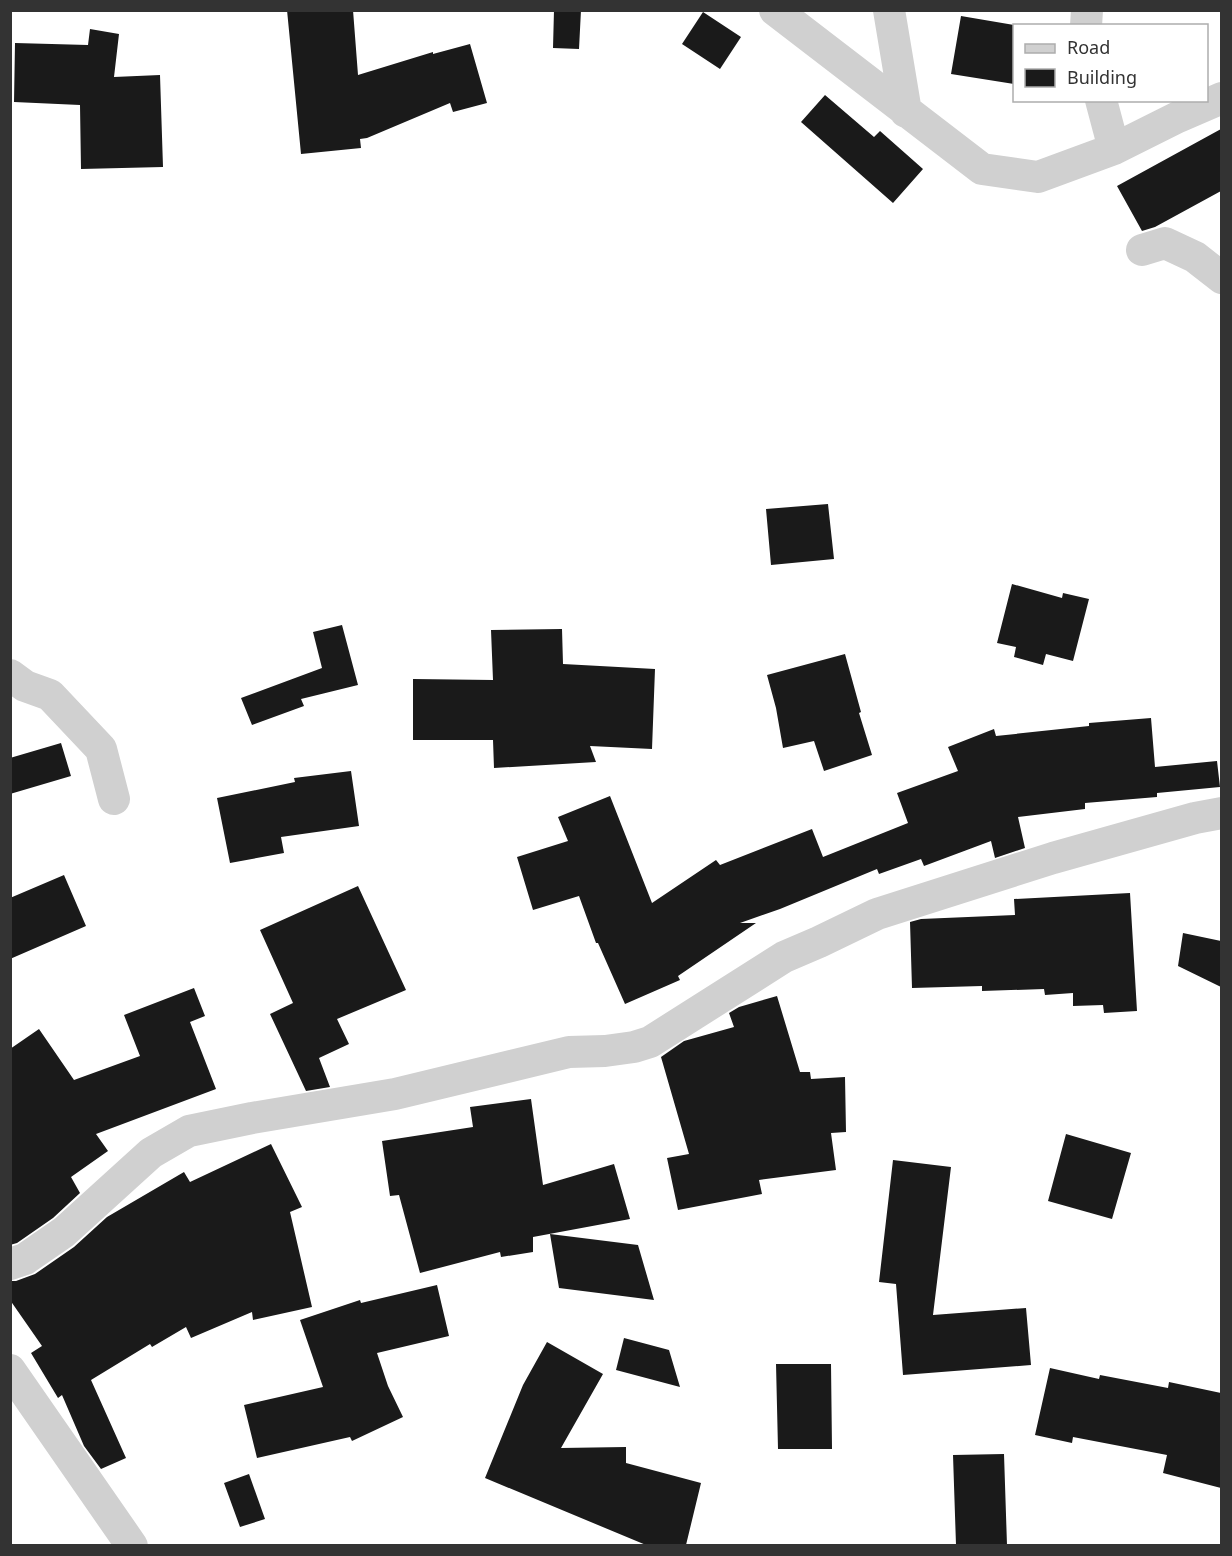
<svg xmlns="http://www.w3.org/2000/svg" width="1232" height="1556" font-family="'Noto Sans',sans-serif">
  <rect width="100%" height="100%" fill="#fff"/>
  <path fill="#1a1a1a" d="M 287,10 L 353,10 L 358,75 L 433,52 L 433,54 L 470,44 L 487,103 L 453,112 L 450,103 L 367,138 L 360,139 L 361,148 L 301,154 Z
    M 554,10 L 581,10 L 579,49 L 553,48 Z
    M 703,12 L 741,37 L 720,69 L 682,44 Z
    M 961,16 L 1014,25 L 1014,84 L 951,74 Z
    M 90,29 L 119,34 L 114,77 L 160,75 L 163,167 L 81,169 L 80,105 L 14,102 L 15,43 L 88,45 Z
    M 825,95 L 874,137 L 880,131 L 923,169 L 893,203 L 801,122 Z
    M 1221,129 L 1221,191 L 1155,227 L 1142,231 L 1117,186 Z
    M 828,504 L 834,559 L 771,565 L 766,509 Z
    M 1012,584 L 1062,598 L 1063,593 L 1089,599 L 1073,661 L 1046,654 L 1043,665 L 1014,657 L 1016,647 L 997,643 Z
    M 342,625 L 358,685 L 301,699 L 304,706 L 252,725 L 241,698 L 322,668 L 313,632 Z
    M 562,629 L 563,664 L 655,669 L 652,749 L 590,746 L 596,762 L 494,768 L 493,740 L 413,740 L 413,679 L 493,680 L 491,630 Z
    M 845,654 L 861,712 L 859,713 L 872,755 L 824,771 L 814,741 L 783,748 L 776,708 L 767,675 Z
    M 1151,718 L 1155,767 L 1217,761 L 1220,787 L 1157,793 L 1157,797 L 1085,803 L 1085,809 L 1018,817 L 1025,848 L 995,858 L 991,841 L 924,866 L 921,859 L 879,874 L 877,869 L 780,909 L 740,923 L 756,923 L 678,976 L 680,980 L 625,1004 L 598,943 L 596,943 L 579,896 L 533,910 L 517,857 L 568,841 L 558,817 L 610,796 L 652,903 L 716,860 L 720,865 L 812,829 L 823,857 L 908,823 L 897,793 L 958,771 L 948,747 L 994,729 L 996,736 L 1089,726 L 1089,723 Z
    M 61,743 L 71,776 L 10,794 L 10,758 Z
    M 351,771 L 359,826 L 281,837 L 284,853 L 230,863 L 217,798 L 295,782 L 294,778 Z
    M 64,875 L 86,926 L 10,959 L 10,898 Z
    M 358,886 L 406,990 L 337,1019 L 349,1044 L 319,1058 L 330,1087 L 306,1091 L 270,1014 L 293,1003 L 260,930 Z
    M 1130,893 L 1137,1011 L 1104,1013 L 1103,1005 L 1073,1006 L 1073,993 L 1045,995 L 1044,989 L 982,991 L 982,986 L 912,988 L 910,922 L 921,919 L 1015,915 L 1014,899 Z
    M 1183,933 L 1221,941 L 1221,987 L 1178,966 Z
    M 194,988 L 205,1016 L 190,1022 L 216,1089 L 96,1134 L 108,1151 L 71,1177 L 80,1193 L 53,1218 L 17,1243 L 10,1245 L 10,1049 L 39,1029 L 74,1080 L 140,1056 L 124,1015 Z
    M 777,996 L 800,1072 L 810,1072 L 811,1079 L 845,1077 L 846,1132 L 831,1133 L 836,1170 L 759,1180 L 762,1194 L 678,1210 L 667,1158 L 689,1154 L 661,1057 L 684,1041 L 734,1027 L 729,1013 L 739,1007 Z
    M 531,1099 L 543,1185 L 614,1164 L 630,1219 L 533,1237 L 533,1252 L 501,1257 L 500,1252 L 420,1273 L 399,1195 L 390,1196 L 382,1141 L 473,1127 L 470,1107 Z
    M 1066,1134 L 1131,1153 L 1112,1219 L 1048,1201 Z
    M 271,1144 L 302,1207 L 290,1212 L 312,1307 L 253,1320 L 252,1312 L 191,1338 L 186,1327 L 152,1347 L 150,1344 L 91,1380 L 126,1458 L 101,1469 L 84,1446 L 62,1395 L 58,1398 L 31,1353 L 42,1346 L 10,1300 L 10,1281 L 16,1281 L 35,1274 L 74,1247 L 107,1217 L 184,1172 L 190,1182 Z
    M 893,1160 L 951,1167 L 933,1315 L 1026,1308 L 1031,1365 L 903,1375 L 896,1284 L 879,1282 Z
    M 550,1234 L 638,1245 L 654,1300 L 559,1288 Z
    M 437,1285 L 449,1336 L 377,1353 L 388,1386 L 403,1417 L 352,1441 L 350,1437 L 257,1458 L 244,1405 L 323,1387 L 300,1320 L 360,1300 L 361,1303 Z
    M 624,1338 L 669,1350 L 680,1387 L 616,1370 Z
    M 547,1342 L 603,1374 L 561,1448 L 626,1447 L 626,1463 L 701,1483 L 686,1545 L 646,1545 L 485,1478 L 523,1385 Z
    M 776,1364 L 831,1364 L 832,1449 L 778,1449 Z
    M 1050,1368 L 1099,1379 L 1100,1375 L 1168,1388 L 1169,1382 L 1221,1393 L 1221,1488 L 1163,1473 L 1167,1455 L 1073,1437 L 1072,1443 L 1035,1435 Z
    M 1004,1454 L 1007,1545 L 956,1545 L 953,1455 Z
    M 249,1474 L 265,1519 L 240,1527 L 224,1483 Z"/>
  <g fill="none" stroke-linecap="round" stroke-linejoin="round">
    <path stroke="#d0d0d0" stroke-width="32" d="M 775,10 L 982,169 L 1038,177 L 1114,149 L 1178,117 L 1222,98
      M 889,10 L 906,112
      M 1086,26 L 1087,10
      M 1101,100 L 1114,149
      M 1142,250 L 1165,243 L 1195,257 L 1222,278
      M 10,675 L 25,686 L 50,695 L 101,749 L 114,799
      M 10,1264 L 25,1259 L 64,1232 L 151,1153 L 189,1131 L 252,1118 L 395,1094 L 569,1052 L 605,1051 L 634,1047 L 650,1042 L 784,957 L 819,942 L 877,914 L 1053,858 L 1195,818 L 1222,813
      M 10,1370 L 132,1546"/>
  </g>
  <rect width="1232" height="1556" fill="none" stroke="#333333" stroke-width="24"/>
  <rect x="1013" y="24" width="195" height="78" fill="#ffffff" stroke="#adadad" stroke-width="1.5"/>
  <rect x="1025" y="44" width="30" height="9" fill="#d0d0d0" stroke="#adadad" stroke-width="1.5"/>
  <text x="1067" y="54" font-size="18" fill="#333333">Road</text>
  <rect x="1025" y="69" width="30" height="18" fill="#1a1a1a" stroke="#adadad" stroke-width="1.5"/>
  <text x="1067" y="84" font-size="18" fill="#333333">Building</text>
</svg>
